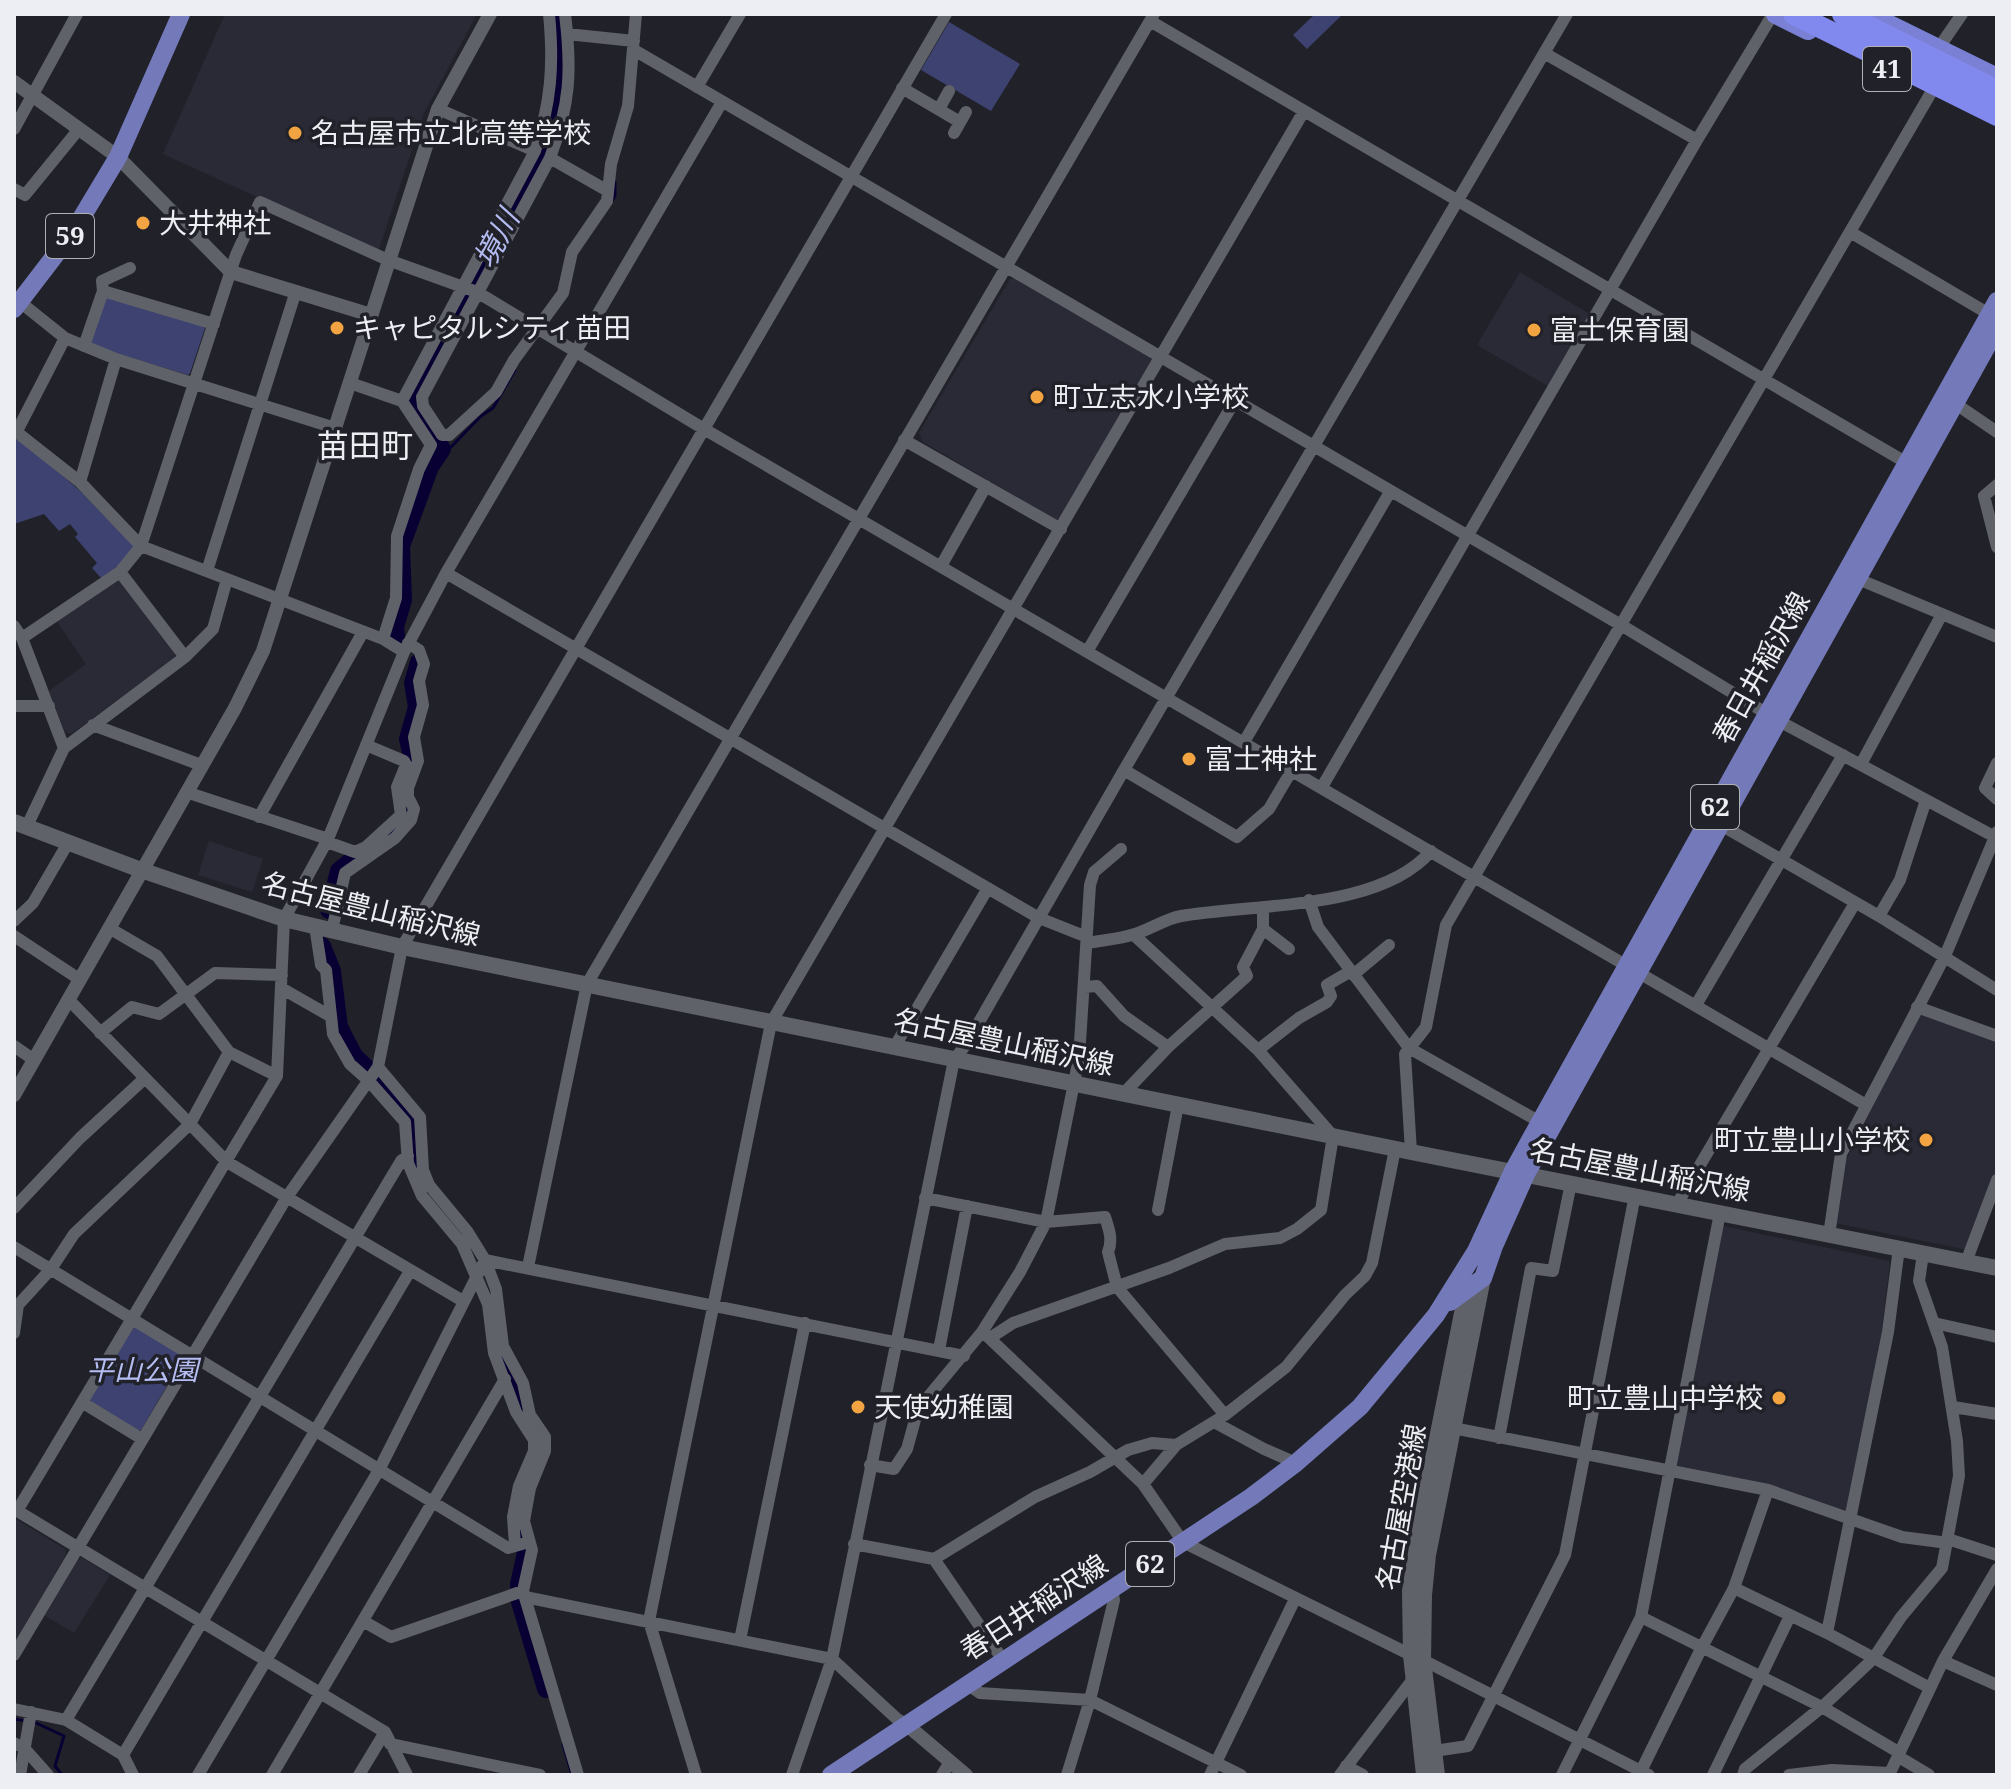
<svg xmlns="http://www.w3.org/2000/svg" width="2011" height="1789" font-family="'Noto Serif','Noto Sans JP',serif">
  <rect width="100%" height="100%" fill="#212229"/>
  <path fill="#292a36" d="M 225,14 L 477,14 L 424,113 L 378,252 L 163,154 Z
    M 1520,272 L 1591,315 L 1551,385 L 1546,385 L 1477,345 Z
    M 1010,279 L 1017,279 L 1154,358 L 1063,519 L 1056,520 L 923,442 L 919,433 Z
    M 118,578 L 176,652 L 175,658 L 71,734 L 65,732 L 49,691 L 86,664 L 56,620 Z
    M 209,841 L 263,859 L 252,892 L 198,875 Z
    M 1921,1012 L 1997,1041 L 1997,1172 L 1968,1250 L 1835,1223 L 1846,1160 Z
    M 1723,1226 L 1890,1261 L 1882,1331 L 1847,1512 L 1677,1468 L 1675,1465 Z
    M 14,1518 L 65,1549 L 66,1555 L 14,1643 Z
    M 82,1558 L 110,1575 L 74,1633 L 44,1615 L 77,1560 Z"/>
  <path fill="#3d4270" d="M 1315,14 L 1343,14 L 1307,49 L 1293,35 Z
    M 949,22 L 1020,64 L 991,111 L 921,70 Z
    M 105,297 L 202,324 L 205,328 L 190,373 L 188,375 L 89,345 Z
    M 14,440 L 21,440 L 79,490 L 134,546 L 134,550 L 103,580 L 92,568 L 97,563 L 75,537 L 78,534 L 70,524 L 59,531 L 44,514 L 14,524 Z
    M 137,1327 L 182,1354 L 182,1360 L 141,1430 L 135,1431 L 91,1404 L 90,1399 L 131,1329 Z"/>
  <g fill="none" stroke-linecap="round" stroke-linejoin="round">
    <path stroke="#080033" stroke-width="3" d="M 612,201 L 615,196 L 615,182
      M 442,449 L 449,449 L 481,416 L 493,408 L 515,370
      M 14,1719 L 27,1721
      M 34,1722 L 64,1736 L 55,1766 L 62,1775
      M 563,1744 L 572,1775"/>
    <path stroke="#080033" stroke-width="18" d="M 396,636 L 395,627 L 403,600 L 401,546 L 430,467 L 442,449 L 412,402 L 540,162 C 560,112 563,67 556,14
      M 395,830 L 406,819 L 407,808 L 402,787 L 413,760 L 408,739 L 417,707 L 413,683 L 419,662
      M 329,910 L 339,871 L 351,861 L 373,850
      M 322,946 L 332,971 L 339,1027 L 354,1056 L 383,1084 L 412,1118 L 417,1170 L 424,1187
      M 497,1339 C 498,1355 506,1360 513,1373 C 523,1392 520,1413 534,1432
      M 521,1509 L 519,1528 L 526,1553 L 519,1584 L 520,1602 L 546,1689"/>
    <path stroke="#606269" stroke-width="12" d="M 565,14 C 572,71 570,105 550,158 L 422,397 L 423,406 L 442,435 L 449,435 L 496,392 L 514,360 L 563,293 L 572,252 L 607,201 L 611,164 L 628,106 L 636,14
      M 1150,21 L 1907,463
      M 567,34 L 634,41
      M 1938,49 L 1962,14
      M 634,50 L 1621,625 L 1779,721 L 1997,838
      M 1544,53 L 1697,140
      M 697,87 L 740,14
      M 902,88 L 960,122
      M 438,109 L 535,151
      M 939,109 L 949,91
      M 14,129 L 77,14
      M 954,133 L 966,112
      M 550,158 L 608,191
      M 14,189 L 25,195 L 79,129
      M 1850,232 L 1989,314
      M 103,291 L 102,281 L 130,268
      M 15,298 L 65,338 L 116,359 L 335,428
      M 84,346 L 103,291 L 214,324
      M 350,383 L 402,401
      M 1950,400 L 1997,432
      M 14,430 L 80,482 L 141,546 L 383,639
      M 14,433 L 17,431 L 65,338
      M 904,440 L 1061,529
      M 80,482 L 116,359
      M 1997,485 L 1984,496 L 1997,547
      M 941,566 L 986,486
      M 207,571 L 296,291
      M 120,572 L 185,657
      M 446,573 L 1039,918 L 1087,937
      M 1858,579 L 1997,637
      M 14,626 L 22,638 L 64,748
      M 22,638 L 120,572 L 141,546 L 236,255 L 260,202 L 388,260 L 477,292 L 704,429 L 1866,1105
      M 1088,650 L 1234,402
      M 404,652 L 446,573 L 722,102
      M 14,706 L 49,706
      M 93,725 L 201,765
      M 1244,742 L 1390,492
      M 1997,763 L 1985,788 L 1997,799
      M 1861,764 L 1941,616
      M 1124,770 L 1237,837 L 1269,809 L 1292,770
      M 1322,787 L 1697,140 L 1773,14
      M 186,792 L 328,839
      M 259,817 L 363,632
      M 1721,825 L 1879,916 L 1997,990
      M 27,826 L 64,748 L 185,657 L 213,629 L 227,579
      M 327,842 L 355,852 L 366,847 L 401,815 L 397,787 L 406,765 L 404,761 L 366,745
      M 1309,900 L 1318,927 L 1409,1048 L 1540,1122
      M 1879,916 L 1900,880 L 1926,800
      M 14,921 L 33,903 L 68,843
      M 315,926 L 321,965 L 326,970 L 333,1034 L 350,1064 L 368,1080 L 405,1122 L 408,1163 L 422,1196 L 462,1244 L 488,1304 L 494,1353 L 516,1412 L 534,1440 L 534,1451 L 519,1486 L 513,1517 L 515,1545
      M 109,928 L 157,956 L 229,1052 L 277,1076
      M 1263,929 L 1289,949
      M 332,930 L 345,873 L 395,838 L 411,820 L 414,809 L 408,797 L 408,788 L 418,761 L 414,737 L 423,705 L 419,681 L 424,664 L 419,650 L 408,643
      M 14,936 L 79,979
      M 1087,943 C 1103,940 1120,939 1135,934 C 1151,929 1165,919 1181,916 C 1254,903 1380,911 1431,851
      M 1353,975 L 1389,945
      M 1085,987 L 1097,986 L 1124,1016 L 1168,1047
      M 281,988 L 330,1016
      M 68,999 L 227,1162 L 463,1301
      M 1696,1005 L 1843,755
      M 1917,1007 L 1997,1036
      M 100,1033 L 132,1007 L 159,1014 L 215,973 L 282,975
      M 14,1046 L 34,1060
      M 895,1046 L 988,888
      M 1258,1050 L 1299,1018 L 1327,1002 L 1331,996 L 1327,985 L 1351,971
      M 378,1067 L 420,1117 L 423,1170 L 429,1185 L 467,1231 L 485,1260 L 496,1289 L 503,1346 L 523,1383 L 530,1415 L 545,1437 L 545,1451 L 530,1488 L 524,1521 L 532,1550 L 523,1591 L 578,1775
      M 1124,1093 L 1168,1047 L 1247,976 L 1243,967 L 1263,929 L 1263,907
      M 1395,1149 L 1372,1263 L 1365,1276 L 1345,1295 L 1286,1367 L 1225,1415 L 1176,1445 L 1143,1484 L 1183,1542 L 1411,1655
      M 1411,1152 L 1405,1054 L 1426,1027 L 1446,925 L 1932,91
      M 925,1198 L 1046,1222 L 1105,1217 C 1109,1229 1113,1240 1108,1252 L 1117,1287 L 1225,1415
      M 1677,1204 L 1855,903
      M 14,1208 L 80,1138 L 144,1079
      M 1158,1210 L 1178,1105
      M 1829,1235 L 1841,1154 L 1945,956 L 1997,832
      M 14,1247 L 508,1548 L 522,1544
      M 1966,1262 L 1997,1180
      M 528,1267 L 587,984 L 1154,14
      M 1934,1323 L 1997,1337
      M 14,1333 L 18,1305 L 51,1269 L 74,1234 L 190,1124 L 229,1052
      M 986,1335 L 1143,1484
      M 990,1338 L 1013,1323 L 1169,1268 L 1225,1244 L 1280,1238 L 1297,1229 L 1321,1210 L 1333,1136 L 1258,1050 L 1134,935
      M 939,1350 L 967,1206
      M 83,1403 L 142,1439
      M 1953,1407 L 1997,1414
      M 1214,1422 L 1264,1449 L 1296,1463
      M 1453,1428 L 1768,1490 L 1902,1537 L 1948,1543
      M 1499,1438 L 1531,1268 L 1553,1271 L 1571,1183
      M 870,1465 L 894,1469 L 907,1449 L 918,1409 L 982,1332 L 1020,1272 L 1046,1222 L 1079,1058 L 1090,885 L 1094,872 L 1121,849
      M 14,1509 L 385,1732 L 407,1775
      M 17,1511 L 277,1076 L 284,919 L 328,839 L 404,652 L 383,639 L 396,598 L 397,536 L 419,469 L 431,445 L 402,401 L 535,151 C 551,103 554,65 549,14
      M 1948,1539 L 1997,1555
      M 854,1544 L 934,1559 L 1035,1497 L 1090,1472 L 1128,1450 L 1152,1443 L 1176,1445
      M 934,1559 L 1003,1660
      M 1734,1588 L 1827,1633 L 1930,1688
      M 525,1597 L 832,1659 L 792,1775
      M 1641,1617 L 1822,1707 L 1900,1753
      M 363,1621 L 391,1637 L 523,1591
      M 1827,1633 L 1888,1332 L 1899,1248
      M 740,1640 L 805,1323
      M 14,1655 L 287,1197 L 378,1067 L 402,947 L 946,14
      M 1423,1660 L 1649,1775
      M 1943,1661 L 1997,1685
      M 967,1684 L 980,1693 L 1090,1700 L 1241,1775
      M 14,1709 L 66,1720 L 123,1755 L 133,1775
      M 66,1720 L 401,1161 L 408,1156
      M 907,1725 L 896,1718 L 832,1659 L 954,1060 L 967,1043 L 1124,770 L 1567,14
      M 14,1743 L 24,1748 L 48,1775
      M 390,1744 L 540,1775
      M 1434,1751 L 1468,1746 L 1565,1555 L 1635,1195
      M 123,1755 L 410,1271
      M 1899,1757 L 1929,1775
      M 1346,1766 L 1363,1775
      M 1641,1771 L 1701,1649 L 1734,1588 L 1768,1490
      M 20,1775 L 31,1712
      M 198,1775 L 379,1470 L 485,1260 L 964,1356
      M 272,1775 L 505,1379
      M 359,1775 L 385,1732
      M 696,1775 L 649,1621 L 771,1023 L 1304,111
      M 942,1775 L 950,1762
      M 1067,1775 L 1090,1700 L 1114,1600 L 1112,1589
      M 1210,1775 L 1295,1599
      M 1340,1775 L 1414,1678
      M 1562,1775 L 1641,1617 L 1720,1213
      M 1713,1775 L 1790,1616
      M 1743,1775 L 1745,1769 L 1822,1707 L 1873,1659 L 1901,1617 L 1942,1568 L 1959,1476 L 1957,1441 L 1942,1347 L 1919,1281 L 1923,1254
      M 1789,1775 L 1832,1770 L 1890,1773
      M 1889,1775 L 1943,1661 L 1997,1569"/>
    <path stroke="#606269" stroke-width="14" d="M 14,82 L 118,157 L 231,272 L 371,315
      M 14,1095 L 235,708 L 263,651 L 438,109 L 490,14
      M 907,1725 L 966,1775"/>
    <path stroke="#606269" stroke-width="16" d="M 14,822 L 141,870 L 284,919 L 402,947 L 1411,1152 L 1997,1268
      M 1424,1775 L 1411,1655 L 1410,1591 L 1423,1509 L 1468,1283
      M 1437,1775 L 1423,1660 L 1424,1595 L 1428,1555 L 1483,1278"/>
    <path stroke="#7479b9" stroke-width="18" d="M 14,309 L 73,232 L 118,157 L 181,14
      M 1450,1302 L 1483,1278 L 1494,1246 L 1526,1174 L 1997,328
      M 831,1775 L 1251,1497 L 1296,1463 L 1360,1407 L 1436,1315 L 1476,1251 L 1513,1171 L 1540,1122 L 1997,301"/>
    <path stroke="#7a81d4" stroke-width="20" d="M 1776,14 L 1808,30
      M 1867,14 L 1997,78"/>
    <path stroke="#8189ee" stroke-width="22" d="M 1794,14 L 1997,115
      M 1843,14 L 1997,91"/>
  </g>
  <g fill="#f3a442" stroke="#212229" stroke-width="3">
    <circle cx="295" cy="133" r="8"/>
    <circle cx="143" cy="223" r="8"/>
    <circle cx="337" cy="328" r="8"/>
    <circle cx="1534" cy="330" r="8"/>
    <circle cx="1037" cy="397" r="8"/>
    <circle cx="1189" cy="759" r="8"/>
    <circle cx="1926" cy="1140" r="8"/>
    <circle cx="1779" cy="1398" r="8"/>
    <circle cx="858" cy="1407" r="8"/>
  </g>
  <g text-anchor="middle" stroke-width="7" stroke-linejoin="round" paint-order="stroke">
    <g fill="#212229" stroke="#b0b1b6" stroke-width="2">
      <rect x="1863" y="47" width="48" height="44" rx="6"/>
      <rect x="46" y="214" width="48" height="44" rx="6"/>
      <rect x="1691" y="785" width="48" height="44" rx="6"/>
      <rect x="1126" y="1542" width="48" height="44" rx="6"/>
    </g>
    <g font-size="26" font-weight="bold" fill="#edeef3">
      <text x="1887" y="78">41</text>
      <text x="70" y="245">59</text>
      <text x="1715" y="816">62</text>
      <text x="1150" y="1573">62</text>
    </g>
    <g font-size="28" fill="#edeef3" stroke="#212229" text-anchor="start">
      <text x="311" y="143">名古屋市立北高等学校</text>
      <text x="159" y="233">大井神社</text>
      <text x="353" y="338">キャピタルシティ苗田</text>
      <text x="1550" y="340">富士保育園</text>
      <text x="1053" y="407">町立志水小学校</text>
      <text x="1205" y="769">富士神社</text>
      <text x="1910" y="1150" text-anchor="end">町立豊山小学校</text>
      <text x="1763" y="1408" text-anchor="end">町立豊山中学校</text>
      <text x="874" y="1417">天使幼稚園</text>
    </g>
    <g font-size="28" fill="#edeef3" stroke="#212229">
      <text transform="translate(1761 668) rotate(-61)" y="10">春日井稲沢線</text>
      <text transform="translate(371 909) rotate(14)" y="10">名古屋豊山稲沢線</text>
      <text transform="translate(1004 1042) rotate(12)" y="10">名古屋豊山稲沢線</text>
      <text transform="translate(1640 1170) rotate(11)" y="10">名古屋豊山稲沢線</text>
      <text transform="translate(1401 1507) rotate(-80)" y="10">名古屋空港線</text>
      <text transform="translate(1034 1607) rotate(-33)" y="10">春日井稲沢線</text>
    </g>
    <g font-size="28" font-style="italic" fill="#b5bdf3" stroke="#212229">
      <text x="142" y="1380">平山公園</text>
    </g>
    <g font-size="30" font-style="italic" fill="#b3bbf1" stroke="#212229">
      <text transform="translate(497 239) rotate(-62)" y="10">境川</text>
    </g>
    <g font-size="32" fill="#edeef3" stroke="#212229">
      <text x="365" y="457">苗田町</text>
    </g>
  </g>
  <rect width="2011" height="1789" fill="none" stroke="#edeef3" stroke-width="32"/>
</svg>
